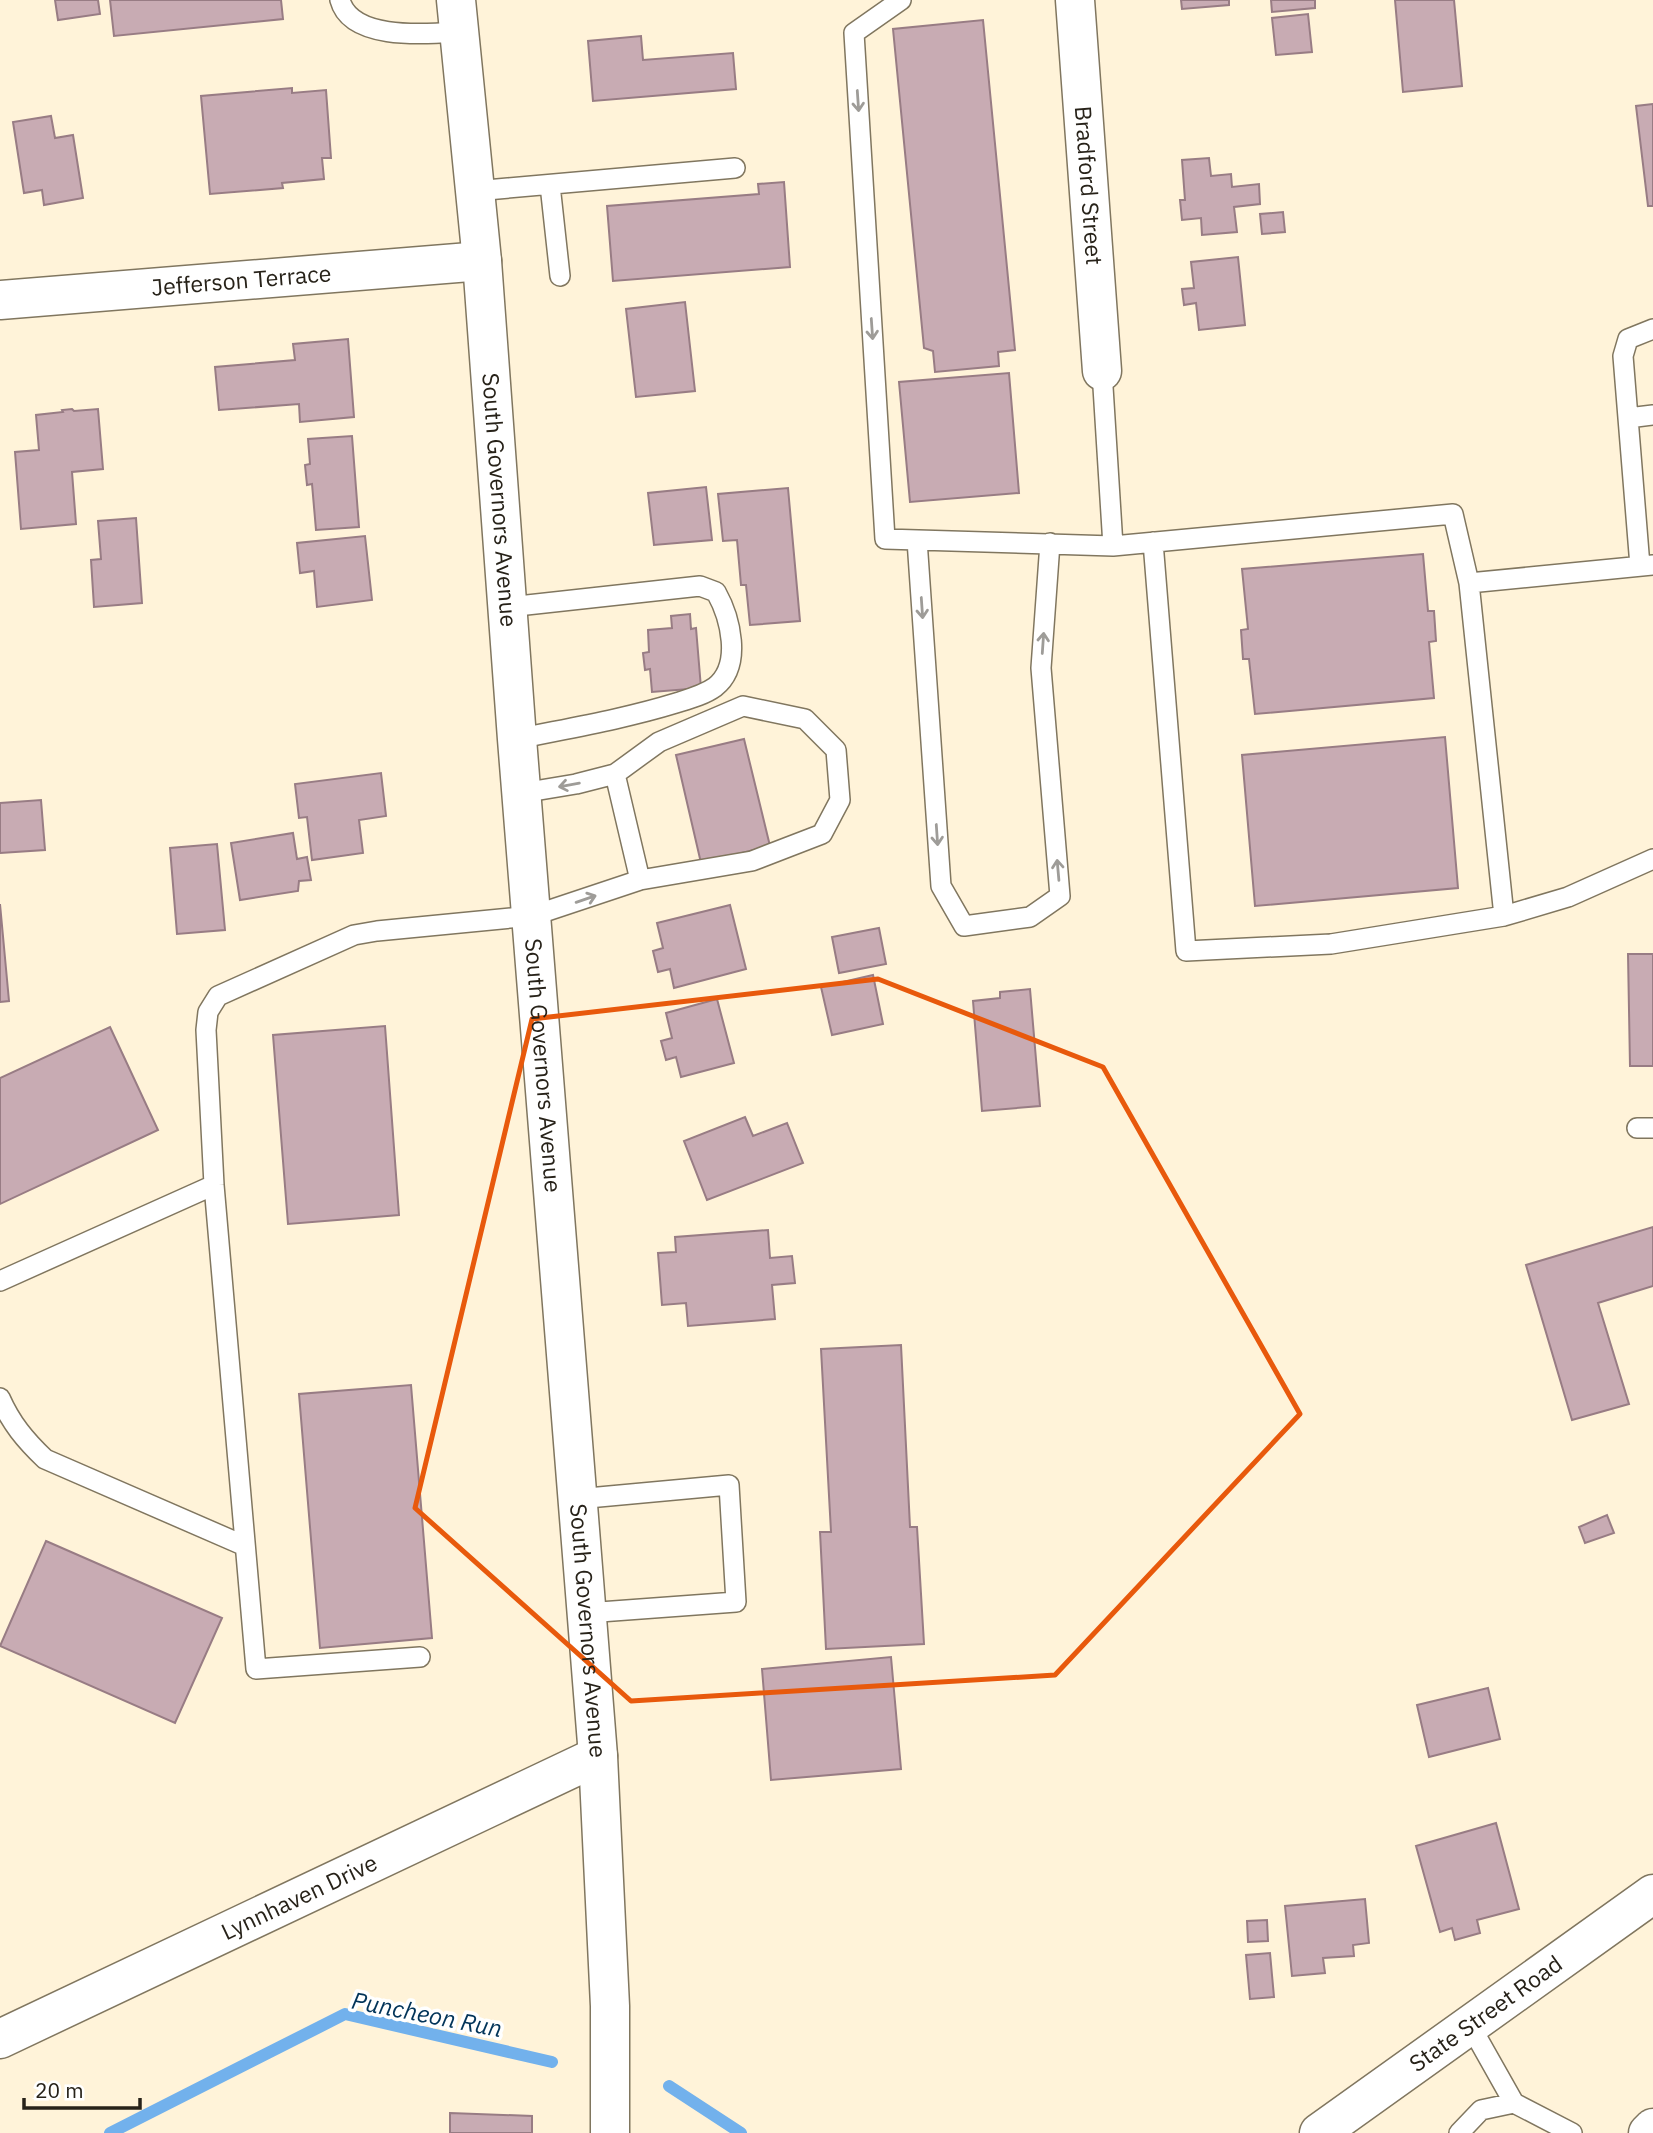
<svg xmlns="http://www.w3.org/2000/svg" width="1653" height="2133" font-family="'IBM Plex Sans',sans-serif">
  <rect width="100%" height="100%" fill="#fff3d9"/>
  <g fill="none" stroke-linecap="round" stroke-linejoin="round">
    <path stroke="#72b1ec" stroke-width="12" d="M 669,2086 L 741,2133
      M 110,2133 L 345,2014 L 552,2062"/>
  </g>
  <path fill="#c8abb3" stroke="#987c84" stroke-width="2" d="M 55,0 L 98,0 L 100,14 L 58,20 Z
    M 110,0 L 281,0 L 283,19 L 114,36 Z
    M 1181,0 L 1229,0 L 1229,5 L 1182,9 Z
    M 1271,0 L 1315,0 L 1315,8 L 1272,12 Z
    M 1395,0 L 1454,0 L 1462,86 L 1403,92 Z
    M 1308,14 L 1312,52 L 1276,55 L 1272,18 Z
    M 983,20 L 1015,350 L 998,352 L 999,366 L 935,372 L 933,351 L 924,348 L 893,29 Z
    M 641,36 L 643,60 L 733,53 L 736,89 L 593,101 L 588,41 Z
    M 292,88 L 292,93 L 326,90 L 331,158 L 322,158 L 324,179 L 282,183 L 283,188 L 210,194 L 201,96 Z
    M 1653,104 L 1653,206 L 1648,206 L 1636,106 Z
    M 51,116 L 55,138 L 73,135 L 83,198 L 44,205 L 42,190 L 24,193 L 13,122 Z
    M 1209,158 L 1211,176 L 1231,174 L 1232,187 L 1259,184 L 1260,204 L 1234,207 L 1237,232 L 1202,235 L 1201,218 L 1182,220 L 1180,200 L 1185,200 L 1182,160 Z
    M 784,182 L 790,267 L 613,281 L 607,206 L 759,194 L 758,184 Z
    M 1283,212 L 1285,232 L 1262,234 L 1260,214 Z
    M 1238,257 L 1245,325 L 1199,330 L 1196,303 L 1184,305 L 1182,289 L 1194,288 L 1191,262 Z
    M 685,302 L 695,391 L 636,397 L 626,309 Z
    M 348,339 L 354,417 L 300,422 L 299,404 L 219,410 L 215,367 L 295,360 L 293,344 Z
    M 1009,373 L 1019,493 L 910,502 L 899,382 Z
    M 72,409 L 74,411 L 98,409 L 103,469 L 72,472 L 76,524 L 21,529 L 15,452 L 39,450 L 36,415 L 63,412 L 62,410 Z
    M 352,436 L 359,527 L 316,530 L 312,484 L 307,485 L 305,465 L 310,464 L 308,439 Z
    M 706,487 L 712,540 L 654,545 L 648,493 Z
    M 788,488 L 800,621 L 750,625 L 746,585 L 741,585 L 737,540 L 723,541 L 718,494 Z
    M 136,518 L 142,603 L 94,607 L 91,560 L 101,559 L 98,521 Z
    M 365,536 L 372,600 L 317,607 L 314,571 L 300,573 L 297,543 Z
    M 1423,554 L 1428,611 L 1434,611 L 1436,641 L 1429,642 L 1434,698 L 1255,714 L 1249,659 L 1243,659 L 1241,630 L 1248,629 L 1242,569 Z
    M 690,614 L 691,629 L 696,628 L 701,688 L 652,692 L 650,669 L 645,670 L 643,653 L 649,652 L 648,630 L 672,628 L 671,616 Z
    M 1445,737 L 1458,888 L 1255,906 L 1242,755 Z
    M 744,739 L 770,846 L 701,863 L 676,755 Z
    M 381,773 L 386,816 L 359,820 L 363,853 L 312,860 L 307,817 L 299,818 L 295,784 Z
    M 41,800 L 45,850 L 0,853 L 0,803 Z
    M 293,833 L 297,859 L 307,857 L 311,880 L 299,881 L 298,891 L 240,900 L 231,843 Z
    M 217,844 L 225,930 L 177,934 L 170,848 Z
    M 0,904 L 9,1001 L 0,1002 Z
    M 730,905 L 746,969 L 674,988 L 670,969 L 658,972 L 653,951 L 663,948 L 657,923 Z
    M 879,928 L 886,964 L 839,973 L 832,937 Z
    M 1628,954 L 1653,954 L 1653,1066 L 1630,1066 Z
    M 873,975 L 883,1024 L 832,1035 L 821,987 Z
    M 1030,989 L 1040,1106 L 982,1111 L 973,1001 L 1000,998 L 1000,992 Z
    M 717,999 L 734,1063 L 681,1077 L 676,1057 L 666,1060 L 661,1041 L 672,1038 L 666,1013 Z
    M 385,1026 L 399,1215 L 288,1224 L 273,1035 Z
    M 110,1027 L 158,1130 L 0,1204 L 0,1078 Z
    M 745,1117 L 753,1136 L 787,1123 L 803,1163 L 707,1200 L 684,1141 Z
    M 1653,1227 L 1653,1286 L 1598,1303 L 1629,1404 L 1572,1420 L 1526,1265 Z
    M 768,1230 L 770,1258 L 792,1256 L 795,1283 L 772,1285 L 775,1319 L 688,1326 L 686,1303 L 662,1305 L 658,1253 L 676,1252 L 675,1237 Z
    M 901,1345 L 910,1527 L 917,1527 L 924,1644 L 826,1649 L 820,1532 L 831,1532 L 821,1349 Z
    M 411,1385 L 432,1638 L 320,1648 L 299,1394 Z
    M 1607,1515 L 1614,1533 L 1585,1543 L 1579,1527 Z
    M 46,1541 L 222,1618 L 175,1723 L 0,1646 Z
    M 891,1657 L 901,1769 L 771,1780 L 762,1669 Z
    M 1488,1688 L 1500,1739 L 1429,1757 L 1417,1705 Z
    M 1496,1823 L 1519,1909 L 1477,1920 L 1480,1933 L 1455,1940 L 1452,1928 L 1440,1932 L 1416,1846 Z
    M 1365,1899 L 1369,1943 L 1353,1945 L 1354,1956 L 1323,1958 L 1325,1973 L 1292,1976 L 1285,1906 Z
    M 1267,1920 L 1268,1941 L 1248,1942 L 1247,1921 Z
    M 1270,1953 L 1274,1997 L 1250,1999 L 1246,1955 Z
    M 450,2113 L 532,2116 L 532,2133 L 450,2133 Z"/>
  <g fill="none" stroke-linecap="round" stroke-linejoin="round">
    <defs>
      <path id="lane" d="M 340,0 C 351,41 426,34 459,32
        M 901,0 L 854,33 L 885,539 L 1113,546
        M 550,185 L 560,276
        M 475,191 L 735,168
        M 1102,371 L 1113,546 L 1453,514 L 1469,583
        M 1628,418 L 1653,415
        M 917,540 L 941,886 L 964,926 L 1030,917 L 1060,896 L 1041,668 L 1050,543
        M 1153,542 L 1186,951 L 1331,944 L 1504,916
        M 1653,565 L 1469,583 L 1504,916 L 1568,897 L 1653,859
        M 1640,566 L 1623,356 L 1628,339 L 1653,329
        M 508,607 L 700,586 L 716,592 C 730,617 743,665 715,687 C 704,695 689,699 676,703 C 624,719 570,728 517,739
        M 615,774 L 640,880
        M 1637,1128 L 1653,1128
        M 0,1281 L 214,1185
        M 0,1398 C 11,1423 25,1440 45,1459 L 245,1546
        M 577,1499 L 729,1485 L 736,1602 L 586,1613
        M 420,1657 L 256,1669 L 214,1185 L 206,1030 L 208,1012 L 218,996 L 354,935 L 377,931 L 532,916 L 640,880 L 752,861 L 822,834 L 840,800 L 836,750 L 805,719 L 743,706 L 659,742 L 615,774 L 576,784 L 522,793
        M 1470,2025 L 1514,2103
        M 1459,2133 L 1481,2110 L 1514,2103 L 1572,2133"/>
      <g id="street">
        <path id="s1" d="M 1075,0 L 1102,371"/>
        <path id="s2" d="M 0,300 L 482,261"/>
        <path id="s3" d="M 0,2039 L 598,1756"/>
        <path id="s4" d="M 1319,2133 L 1653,1894"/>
      </g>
      <g id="secondary">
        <path id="s5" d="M 456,0 L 482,261 L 517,739 L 598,1756 L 610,2006 L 610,2133"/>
      </g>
      <path id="highway" d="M 1648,2133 L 1653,2128"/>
    </defs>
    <use href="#lane" stroke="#80765f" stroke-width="22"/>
    <use href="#street" stroke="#80765f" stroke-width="41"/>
    <use href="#secondary" stroke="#80765f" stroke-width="41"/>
    <use href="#highway" stroke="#80765f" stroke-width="41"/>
    <use href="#lane" stroke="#fff" stroke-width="19"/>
    <use href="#street" stroke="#fff" stroke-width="38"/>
    <use href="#secondary" stroke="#fff" stroke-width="38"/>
    <use href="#highway" stroke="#fff" stroke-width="38"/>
  </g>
  <defs><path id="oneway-shaft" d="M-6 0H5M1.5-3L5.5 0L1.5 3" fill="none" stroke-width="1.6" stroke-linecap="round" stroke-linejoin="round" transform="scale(1.75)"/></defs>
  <g stroke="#9e9c98">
    <use href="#oneway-shaft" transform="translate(858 101) rotate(86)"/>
    <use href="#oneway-shaft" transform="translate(872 329) rotate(86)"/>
    <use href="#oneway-shaft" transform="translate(922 608) rotate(86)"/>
    <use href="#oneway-shaft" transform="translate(1043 643) rotate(-86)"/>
    <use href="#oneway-shaft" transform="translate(569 785) rotate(170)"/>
    <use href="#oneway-shaft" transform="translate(937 835) rotate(86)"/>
    <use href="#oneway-shaft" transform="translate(1058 870) rotate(-95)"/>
    <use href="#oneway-shaft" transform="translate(586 899) rotate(-19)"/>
  </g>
  <path fill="none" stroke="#e8590c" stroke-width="5" stroke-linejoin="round" d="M 878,979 L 1103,1067 L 1300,1414 L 1055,1675 L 631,1701 L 415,1508 L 532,1019 Z"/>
  <g text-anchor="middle" stroke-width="7" stroke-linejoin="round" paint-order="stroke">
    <g font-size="23" fill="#272219" stroke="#fff">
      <text dy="8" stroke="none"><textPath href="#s1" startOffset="186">Bradford Street</textPath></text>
      <text dy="8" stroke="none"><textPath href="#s2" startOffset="242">Jefferson Terrace</textPath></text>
      <text dy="8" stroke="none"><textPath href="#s5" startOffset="502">South Governors Avenue</textPath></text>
      <text dy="8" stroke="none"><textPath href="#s5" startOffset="1069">South Governors Avenue</textPath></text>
      <text dy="8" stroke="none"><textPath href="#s5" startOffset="1636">South Governors Avenue</textPath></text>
      <text dy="8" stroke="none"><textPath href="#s3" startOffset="331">Lynnhaven Drive</textPath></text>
      <text dy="8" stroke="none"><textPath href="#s4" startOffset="205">State Street Road</textPath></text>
    </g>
    <g font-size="24" font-style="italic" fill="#023459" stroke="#fff">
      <text transform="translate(427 2015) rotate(11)" y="8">Puncheon Run</text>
    </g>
  </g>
  <path d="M24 2098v10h116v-10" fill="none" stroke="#272219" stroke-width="3.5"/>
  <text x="35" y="2098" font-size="21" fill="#272219" stroke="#ffffff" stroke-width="5" paint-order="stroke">20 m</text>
</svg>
